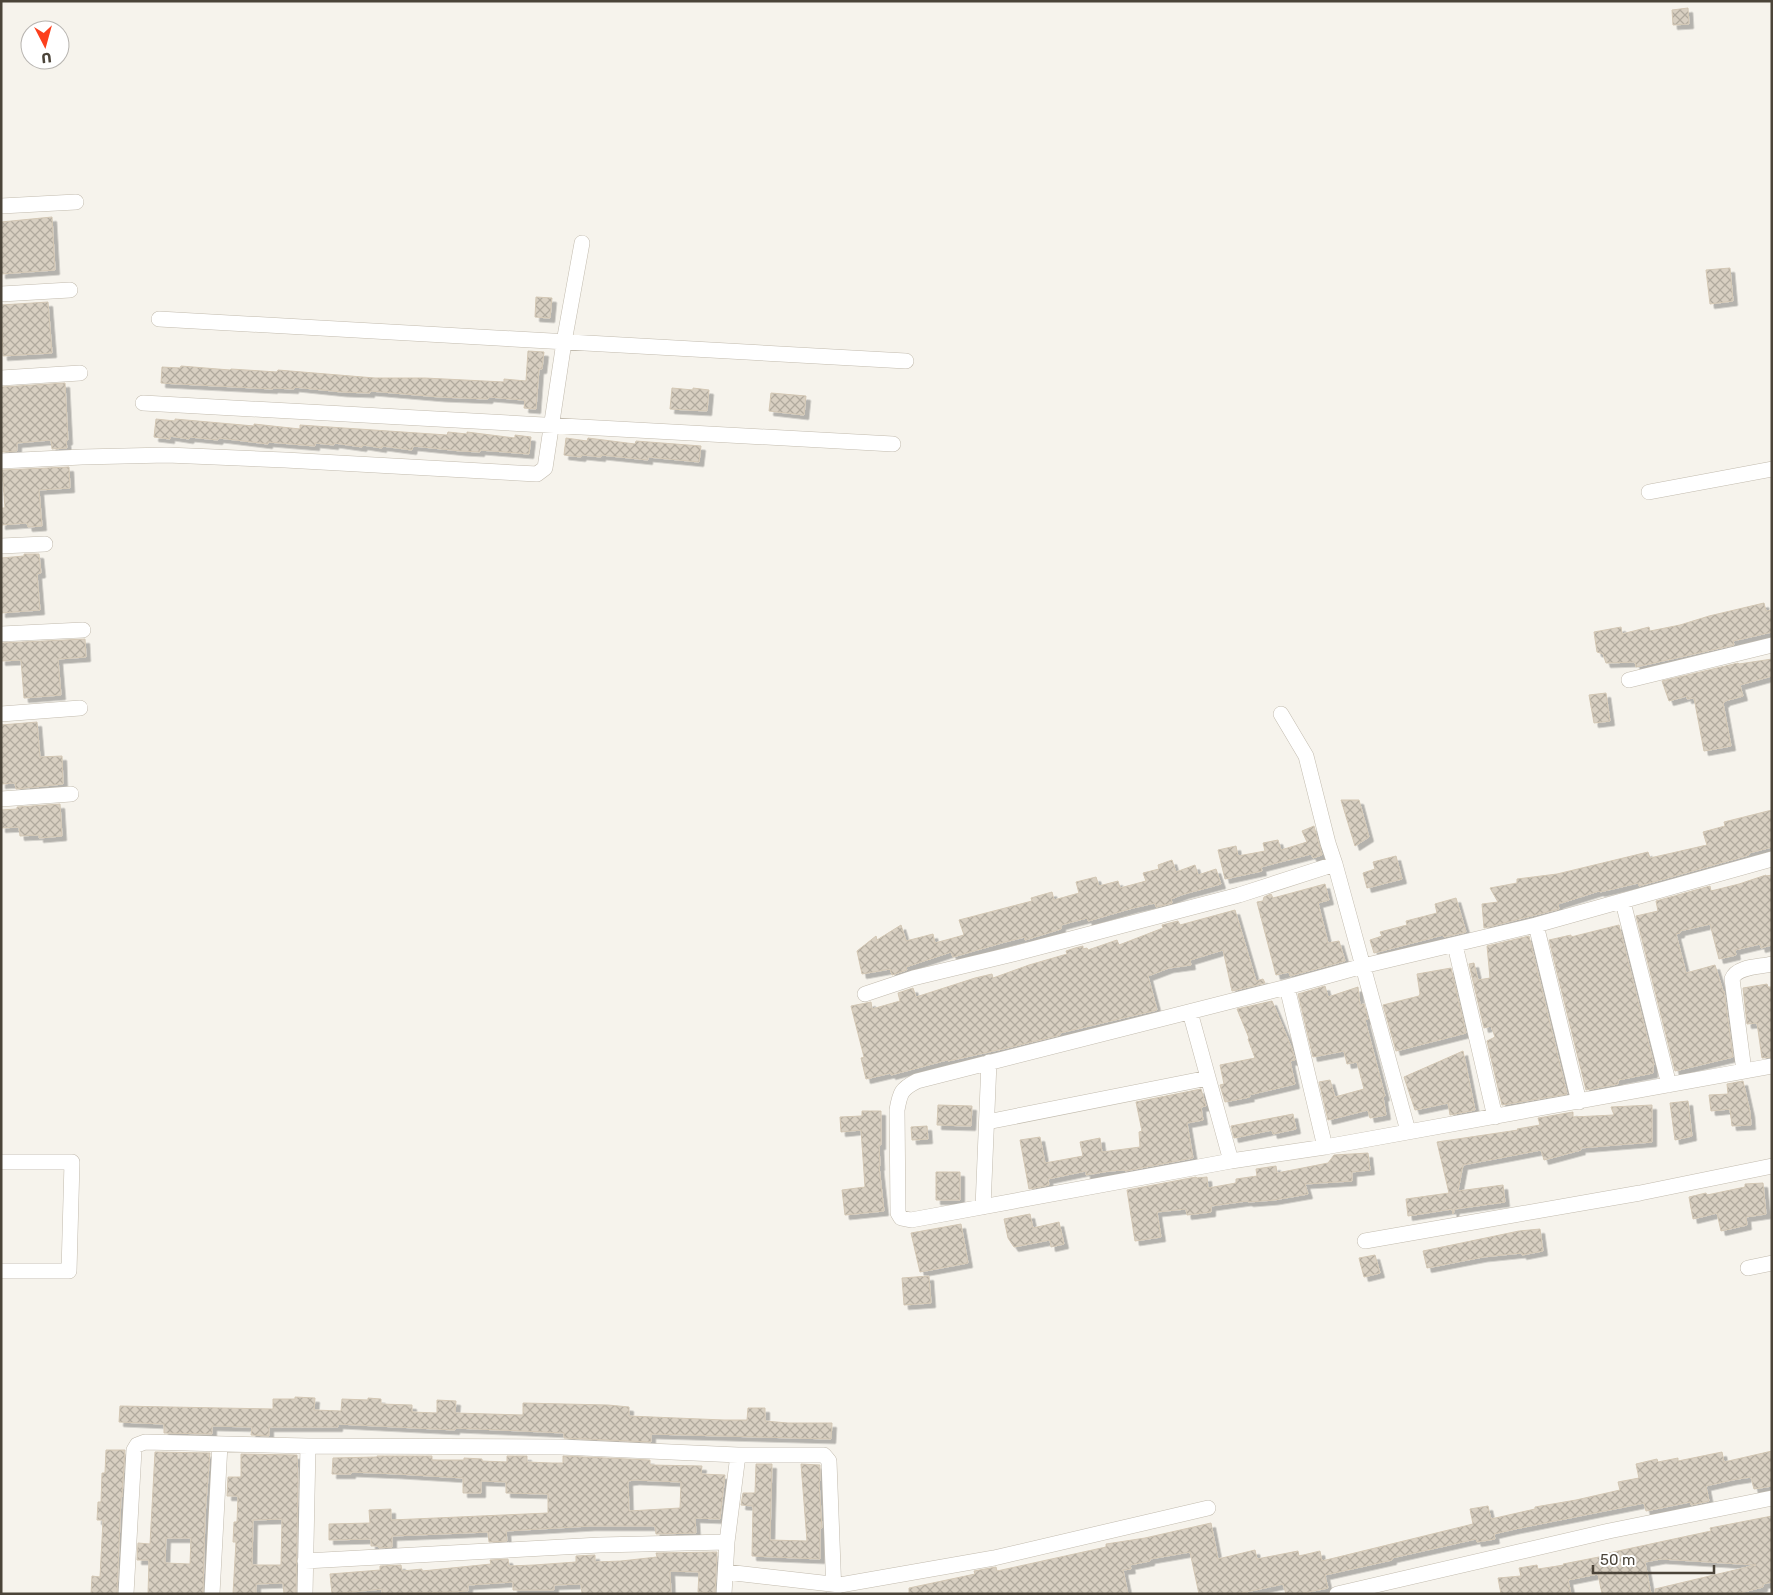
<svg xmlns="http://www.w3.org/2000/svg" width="1773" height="1595" font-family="Rubik,sans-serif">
  <defs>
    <pattern id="building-cross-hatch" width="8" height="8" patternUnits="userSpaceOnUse" patternTransform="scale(1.25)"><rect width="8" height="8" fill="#d8cfc1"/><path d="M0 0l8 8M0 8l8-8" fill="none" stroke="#b1aa9e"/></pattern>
    <filter id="shadow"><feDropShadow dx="4.5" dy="4.5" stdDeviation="0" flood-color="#0004"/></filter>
  </defs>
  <rect width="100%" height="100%" fill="#f6f3ec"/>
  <path fill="url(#building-cross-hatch)" stroke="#d3c7b4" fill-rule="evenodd" filter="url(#shadow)" d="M 1688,8 L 1689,24 L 1673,25 L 1672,10 Z
    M 52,217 L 55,270 L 1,274 L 1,222 Z
    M 1730,268 L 1733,301 L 1710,304 L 1706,270 Z
    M 536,297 L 552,298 L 550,318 L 535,317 Z
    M 48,302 L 52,353 L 3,356 L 1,305 Z
    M 528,351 L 544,352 L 542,369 L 539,369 L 536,409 L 524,408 L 525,401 L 523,400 L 489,397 L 488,399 L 440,397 L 370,391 L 370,393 L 342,392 L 294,387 L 294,389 L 273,388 L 273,389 L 161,383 L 162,367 L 180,368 L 181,366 L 230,370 L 231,369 L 277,372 L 278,370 L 375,378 L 425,378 L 504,382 L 504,379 L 526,381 Z
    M 65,383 L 68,440 L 66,441 L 67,448 L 52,449 L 51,440 L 17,443 L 17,451 L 1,452 L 1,387 Z
    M 672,388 L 693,390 L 693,388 L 709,390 L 707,411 L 670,409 Z
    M 771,393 L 806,396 L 804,415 L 769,411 Z
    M 156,419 L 175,421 L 175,419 L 254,426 L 254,424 L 300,429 L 300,425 L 447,435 L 448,432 L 467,434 L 467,432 L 515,438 L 515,435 L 531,437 L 529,454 L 480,450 L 480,452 L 461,451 L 413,446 L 412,450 L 382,446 L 382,448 L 363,445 L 362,447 L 334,443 L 334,445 L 315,443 L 315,446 L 268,442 L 268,444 L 219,438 L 218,440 L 190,437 L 189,439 L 170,436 L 170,439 L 154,437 Z
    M 566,438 L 587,441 L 588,438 L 635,444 L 636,441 L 701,446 L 699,462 L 648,457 L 648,460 L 601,455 L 601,457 L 582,455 L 581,457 L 564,455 Z
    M 69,467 L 70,488 L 39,490 L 42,526 L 28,527 L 27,523 L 1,525 L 1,508 L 5,508 L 2,470 Z
    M 24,554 L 39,554 L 41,573 L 37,574 L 40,610 L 1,613 L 1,558 L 24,556 Z
    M 1764,603 L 1766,611 L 1772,610 L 1772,632 L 1733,641 L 1734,645 L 1636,667 L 1635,662 L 1606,663 L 1603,654 L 1597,652 L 1594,632 L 1621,627 L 1622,634 L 1649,627 L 1650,631 L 1680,625 L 1709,616 Z
    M 85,639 L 86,657 L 58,659 L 61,695 L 24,698 L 21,660 L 1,661 L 1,643 Z
    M 1772,659 L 1772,676 L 1740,685 L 1743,696 L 1725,701 L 1725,702 L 1723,703 L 1731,746 L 1704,751 L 1694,698 L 1687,699 L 1687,696 L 1669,701 L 1662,681 L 1738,663 L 1739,664 Z
    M 1606,693 L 1610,721 L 1594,723 L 1589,695 Z
    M 37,722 L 40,757 L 62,756 L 63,784 L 16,789 L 15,783 L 1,784 L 1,725 Z
    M 1341,800 L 1359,800 L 1369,837 L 1355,846 Z
    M 60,804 L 62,836 L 39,838 L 39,835 L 20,836 L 19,827 L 1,828 L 1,810 L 17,809 L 17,807 Z
    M 1772,810 L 1772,847 L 1749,853 L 1749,855 L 1639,886 L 1638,883 L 1600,892 L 1599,891 L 1558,904 L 1559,909 L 1484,928 L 1482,904 L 1498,902 L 1490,888 L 1517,883 L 1517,879 L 1557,874 L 1648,852 L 1650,858 L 1707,845 L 1703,832 L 1725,826 L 1724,822 Z
    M 1314,826 L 1322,855 L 1313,858 L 1311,854 L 1261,867 L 1262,871 L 1225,879 L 1218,850 L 1236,846 L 1238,856 L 1265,851 L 1263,843 L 1278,840 L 1281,850 L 1307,842 L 1302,831 Z
    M 1396,856 L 1402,879 L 1367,888 L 1363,873 L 1375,869 L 1373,862 Z
    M 1172,860 L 1176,872 L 1195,865 L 1198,875 L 1216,869 L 1221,884 L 1184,894 L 1171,899 L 1172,903 L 1156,907 L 1155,903 L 1133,908 L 1088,921 L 1087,918 L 1061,925 L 1061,929 L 1025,940 L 1025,937 L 1005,942 L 953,957 L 951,952 L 906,967 L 907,970 L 892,975 L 890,969 L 862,974 L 857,951 L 876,936 L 877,940 L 901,925 L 906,941 L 933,934 L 935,943 L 964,935 L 959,920 L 1032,901 L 1031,898 L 1052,892 L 1054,900 L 1079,893 L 1076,882 L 1096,877 L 1099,886 L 1118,881 L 1120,888 L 1146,881 L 1143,873 L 1159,869 L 1158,865 Z
    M 1766,875 L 1766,876 L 1772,875 L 1772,945 L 1761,948 L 1760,944 L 1735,950 L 1736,955 L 1719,959 L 1710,924 L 1680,931 L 1680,933 L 1676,934 L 1686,973 L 1715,965 L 1723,991 L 1724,991 L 1733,1057 L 1675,1071 L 1636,916 L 1658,911 L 1656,901 L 1710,886 L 1711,891 L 1739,884 Z
    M 1325,884 L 1329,900 L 1318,903 L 1328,943 L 1339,941 L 1345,961 L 1290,976 L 1289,972 L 1276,975 L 1257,902 L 1263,901 L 1264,897 L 1271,894 L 1273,898 Z
    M 1456,898 L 1466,932 L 1444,937 L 1443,935 L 1374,953 L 1370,940 L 1382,936 L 1380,932 L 1407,925 L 1406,921 L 1437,913 L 1435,904 Z
    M 1235,910 L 1256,981 L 1263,979 L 1265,983 L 1232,991 L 1223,950 L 1190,960 L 1191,965 L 1169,968 L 1148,976 L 1157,1010 L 1060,1033 L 1060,1035 L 1007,1048 L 948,1061 L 947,1060 L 891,1075 L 891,1073 L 866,1079 L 861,1058 L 864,1057 L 851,1006 L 871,1002 L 872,1009 L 900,1001 L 898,993 L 913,988 L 916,997 L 975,978 L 992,974 L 993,978 L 1029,965 L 1067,954 L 1066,951 L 1075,948 L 1083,946 L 1083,949 L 1087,948 L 1088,950 L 1117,940 L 1119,945 L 1163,928 L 1162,925 L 1178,921 L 1180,925 Z
    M 1619,925 L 1654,1065 L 1653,1065 L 1653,1073 L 1618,1080 L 1618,1084 L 1586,1090 L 1549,940 L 1571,935 L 1571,937 Z
    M 1529,936 L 1567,1094 L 1502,1105 L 1487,1041 L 1495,1037 L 1491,1026 L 1484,1028 L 1469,964 L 1474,963 L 1478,980 L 1490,978 L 1487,946 Z
    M 1451,968 L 1466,1033 L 1396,1051 L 1383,1005 L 1419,996 L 1420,994 L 1417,974 Z
    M 1767,984 L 1768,987 L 1772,987 L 1772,1057 L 1762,1058 L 1757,1023 L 1747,1024 L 1743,988 Z
    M 1325,986 L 1328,997 L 1358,987 L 1360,1005 L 1364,1004 L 1368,1019 L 1365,1020 L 1385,1096 L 1383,1097 L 1386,1115 L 1370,1118 L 1368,1110 L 1328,1120 L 1319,1082 L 1330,1080 L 1335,1097 L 1364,1089 L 1357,1062 L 1347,1064 L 1344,1051 L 1313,1057 L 1298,994 Z
    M 1272,1001 L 1292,1049 L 1295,1060 L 1290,1061 L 1295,1084 L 1249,1095 L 1250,1097 L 1225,1102 L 1220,1085 L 1224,1084 L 1220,1065 L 1255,1058 L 1248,1039 L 1249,1038 L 1237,1009 Z
    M 1463,1051 L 1475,1110 L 1450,1115 L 1448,1103 L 1415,1110 L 1404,1077 Z
    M 1743,1081 L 1750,1112 L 1751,1125 L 1732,1126 L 1730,1109 L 1711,1111 L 1709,1095 L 1728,1094 L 1727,1084 Z
    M 1201,1089 L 1206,1106 L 1201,1107 L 1203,1120 L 1187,1123 L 1193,1158 L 1125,1171 L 1124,1170 L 1109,1171 L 1086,1175 L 1086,1171 L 1048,1179 L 1049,1185 L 1029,1189 L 1020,1140 L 1040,1137 L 1045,1163 L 1083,1156 L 1080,1142 L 1100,1138 L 1102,1152 L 1140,1147 L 1139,1132 L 1142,1131 L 1136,1102 Z
    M 1688,1101 L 1692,1136 L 1675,1140 L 1670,1103 Z
    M 938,1105 L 972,1106 L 971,1126 L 937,1125 Z
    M 1652,1105 L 1652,1142 L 1580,1148 L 1581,1150 L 1544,1160 L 1541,1150 L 1463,1165 L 1458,1191 L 1503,1185 L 1505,1202 L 1455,1209 L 1453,1214 L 1452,1209 L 1408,1216 L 1406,1199 L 1449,1193 L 1437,1142 L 1518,1130 L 1517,1129 L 1540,1125 L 1538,1118 L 1573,1112 L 1573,1117 L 1614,1115 L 1611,1107 Z
    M 862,1111 L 881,1111 L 881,1145 L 879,1145 L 880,1166 L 879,1166 L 884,1211 L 845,1215 L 842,1190 L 865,1187 L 861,1130 L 841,1132 L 840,1117 L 862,1116 Z
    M 1293,1114 L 1296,1129 L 1273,1134 L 1272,1130 L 1234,1138 L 1231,1126 Z
    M 927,1126 L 928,1139 L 912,1140 L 911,1127 Z
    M 1368,1153 L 1370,1170 L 1352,1172 L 1352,1181 L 1305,1184 L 1308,1194 L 1274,1200 L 1249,1202 L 1247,1201 L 1211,1206 L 1211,1212 L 1187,1215 L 1186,1209 L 1157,1212 L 1161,1237 L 1135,1241 L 1127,1190 L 1196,1177 L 1197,1178 L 1207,1177 L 1208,1188 L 1236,1183 L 1236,1179 L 1257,1176 L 1256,1169 L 1276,1166 L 1277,1173 L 1328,1163 L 1334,1155 Z
    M 936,1172 L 960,1172 L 960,1200 L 936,1200 Z
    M 1763,1183 L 1766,1214 L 1746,1217 L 1747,1225 L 1721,1231 L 1717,1213 L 1693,1219 L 1689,1197 L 1706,1193 L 1707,1195 L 1745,1187 L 1745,1184 Z
    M 1030,1214 L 1033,1228 L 1059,1222 L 1064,1244 L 1051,1247 L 1050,1240 L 1014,1247 L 1008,1238 L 1004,1219 Z
    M 961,1224 L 968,1263 L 920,1272 L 911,1233 Z
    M 1540,1229 L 1543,1251 L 1522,1255 L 1522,1253 L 1483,1257 L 1427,1268 L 1423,1251 L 1519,1231 Z
    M 1375,1255 L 1380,1273 L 1364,1277 L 1359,1258 Z
    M 929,1276 L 931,1303 L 904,1305 L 902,1278 Z
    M 295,1397 L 315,1398 L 314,1410 L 341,1411 L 342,1399 L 368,1400 L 368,1398 L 381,1399 L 381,1404 L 412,1405 L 412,1412 L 437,1413 L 437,1400 L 456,1401 L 455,1413 L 523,1415 L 523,1403 L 608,1405 L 629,1407 L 629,1416 L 724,1420 L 747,1420 L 748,1408 L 765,1408 L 765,1421 L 788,1423 L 832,1423 L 831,1439 L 651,1434 L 651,1442 L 564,1438 L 564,1433 L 522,1431 L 455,1428 L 455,1430 L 338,1424 L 338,1427 L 269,1427 L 269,1436 L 251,1435 L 252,1427 L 212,1426 L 212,1434 L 164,1433 L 164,1424 L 119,1422 L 120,1406 L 273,1409 L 273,1399 L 295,1399 Z
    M 106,1450 L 125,1450 L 122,1497 L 121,1497 L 117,1594 L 91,1594 L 92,1576 L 100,1577 L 103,1520 L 97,1520 L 98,1502 L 101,1502 L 102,1473 L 105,1473 Z
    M 1772,1451 L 1772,1486 L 1754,1489 L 1751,1477 L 1732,1480 L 1706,1486 L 1709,1501 L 1691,1505 L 1690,1502 L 1646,1511 L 1644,1503 L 1515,1529 L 1494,1534 L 1495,1539 L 1477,1542 L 1476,1539 L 1392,1558 L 1392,1560 L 1325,1575 L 1328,1588 L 1299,1594 L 1286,1594 L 1283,1584 L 1237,1594 L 1199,1594 L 1190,1552 L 1150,1559 L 1150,1561 L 1130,1565 L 1131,1569 L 1123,1570 L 1128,1594 L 909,1594 L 909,1588 L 975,1574 L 974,1571 L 996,1567 L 997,1571 L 1106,1547 L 1106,1544 L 1145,1538 L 1211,1523 L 1218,1559 L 1255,1550 L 1257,1559 L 1298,1551 L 1299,1556 L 1320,1551 L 1322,1561 L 1473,1524 L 1470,1509 L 1488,1506 L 1491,1519 L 1535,1509 L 1535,1507 L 1576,1500 L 1620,1490 L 1618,1482 L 1639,1478 L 1636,1464 L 1657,1459 L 1658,1462 L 1678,1458 L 1678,1461 L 1722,1452 L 1724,1462 Z
    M 155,1452 L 210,1453 L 205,1515 L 203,1594 L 148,1594 L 149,1560 L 137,1560 L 138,1543 L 150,1544 ZM 166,1538 L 191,1538 L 190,1564 L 165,1563 Z
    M 241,1454 L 297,1455 L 298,1479 L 296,1594 L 284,1594 L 283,1583 L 256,1584 L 256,1594 L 233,1594 L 236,1542 L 233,1542 L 234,1522 L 237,1522 L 238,1496 L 227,1496 L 228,1477 L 241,1477 ZM 282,1519 L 281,1565 L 252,1565 L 253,1520 Z
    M 377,1456 L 432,1456 L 432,1460 L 464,1460 L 464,1458 L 482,1459 L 482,1461 L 507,1462 L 507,1456 L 527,1456 L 527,1462 L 552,1463 L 563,1463 L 563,1456 L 650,1460 L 650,1465 L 702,1466 L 701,1474 L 725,1475 L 720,1519 L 695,1518 L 696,1533 L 656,1534 L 655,1526 L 590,1526 L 506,1531 L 507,1541 L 489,1542 L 488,1532 L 392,1536 L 392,1547 L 379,1548 L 378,1546 L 371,1546 L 371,1539 L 329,1540 L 329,1524 L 370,1523 L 369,1510 L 391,1509 L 391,1520 L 548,1513 L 548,1494 L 506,1493 L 506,1482 L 481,1481 L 481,1493 L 463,1493 L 463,1478 L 398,1474 L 351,1472 L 351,1474 L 332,1474 L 333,1458 L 377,1457 ZM 635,1480 L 681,1482 L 680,1508 L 629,1511 L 628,1481 Z
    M 756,1464 L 772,1464 L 770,1540 L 807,1541 L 801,1464 L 820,1465 L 820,1481 L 819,1482 L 822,1528 L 820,1528 L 820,1559 L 752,1556 L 753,1506 L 741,1505 L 743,1493 L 755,1493 Z
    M 1772,1516 L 1772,1582 L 1763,1584 L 1763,1587 L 1736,1594 L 1655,1594 L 1655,1589 L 1756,1565 L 1661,1559 L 1645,1562 L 1651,1594 L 1602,1594 L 1598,1574 L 1568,1580 L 1571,1594 L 1501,1594 L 1498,1578 L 1521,1576 L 1519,1568 L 1537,1565 L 1538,1569 L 1564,1565 L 1563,1564 L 1604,1556 L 1604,1554 L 1711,1531 L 1710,1528 Z
    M 717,1552 L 715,1593 L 698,1592 L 699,1572 L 670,1571 L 671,1594 L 582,1594 L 581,1584 L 554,1585 L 554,1590 L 513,1590 L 513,1582 L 468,1585 L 468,1591 L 451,1592 L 382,1594 L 382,1589 L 332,1594 L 330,1574 L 380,1570 L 380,1566 L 401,1565 L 402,1571 L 422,1569 L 422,1571 L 491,1564 L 490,1560 L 508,1559 L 509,1566 L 534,1565 L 576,1562 L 576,1556 L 595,1555 L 595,1562 L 621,1561 L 657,1557 L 656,1553 Z"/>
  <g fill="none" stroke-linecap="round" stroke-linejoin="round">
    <defs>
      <path id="street" d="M 1,206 L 76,202
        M 1,294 L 70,290
        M 159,319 L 906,361
        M 1,378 L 80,373
        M 143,403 L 893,444
        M 1,461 L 82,457 L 167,455 L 285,460 L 537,474 L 545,468 L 564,342 L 582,243
        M 1649,492 L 1772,469
        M 1,546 L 45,544
        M 1,634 L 83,630
        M 1629,680 L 1772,645
        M 1,714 L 80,708
        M 1281,714 L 1306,756 L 1328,843 L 1335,864
        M 1,799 L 71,794
        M 1772,859 L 1536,925 L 1363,966 L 1287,987 L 917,1081 C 901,1089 900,1093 897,1110 L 898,1213 L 901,1218 L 911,1220 L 1231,1161 L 1325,1147 L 1772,1066
        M 1623,902 L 1669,1085
        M 1536,925 L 1579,1102
        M 1455,945 L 1495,1117
        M 1287,987 L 1325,1147
        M 865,994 L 913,978 L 1009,955 L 1239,895 L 1335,864 L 1408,1131
        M 1190,1012 L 1231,1161
        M 1744,1071 L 1732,979 C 1737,966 1760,967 1772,964
        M 987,1122 L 1208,1078
        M 1,1162 L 72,1162 L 69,1271 L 1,1271
        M 983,1207 L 989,1062
        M 1365,1241 L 1640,1193 L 1772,1166
        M 1748,1268 L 1772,1263
        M 305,1561 L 600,1545 L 727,1542
        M 726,1572 L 840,1585 L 994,1558 L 1208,1508
        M 126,1594 L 134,1450 L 137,1445 L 145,1442 L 308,1446 L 561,1447 L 738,1455 L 824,1455 L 829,1461 L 834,1594
        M 212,1594 L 220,1444
        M 305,1594 L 308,1446
        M 724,1594 L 727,1542 L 738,1455
        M 1337,1594 L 1609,1531 L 1772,1498"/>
    </defs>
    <use href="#street" stroke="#c2bbae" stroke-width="16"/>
    <use href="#street" stroke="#fff" stroke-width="15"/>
  </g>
  <rect width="1773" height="1595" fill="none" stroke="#4b4439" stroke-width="5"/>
  <g transform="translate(45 45) rotate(174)"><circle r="24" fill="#ffffff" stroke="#b7b4b0"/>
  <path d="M0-4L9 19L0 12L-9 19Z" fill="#fc3f1d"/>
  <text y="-8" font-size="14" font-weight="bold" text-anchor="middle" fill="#4b4439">U</text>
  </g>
  <path d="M1593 1565v8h121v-8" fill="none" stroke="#4b4439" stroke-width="2.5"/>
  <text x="1600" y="1565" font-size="15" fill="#4b4439" stroke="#ffffff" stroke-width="4" paint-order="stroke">50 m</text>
</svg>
